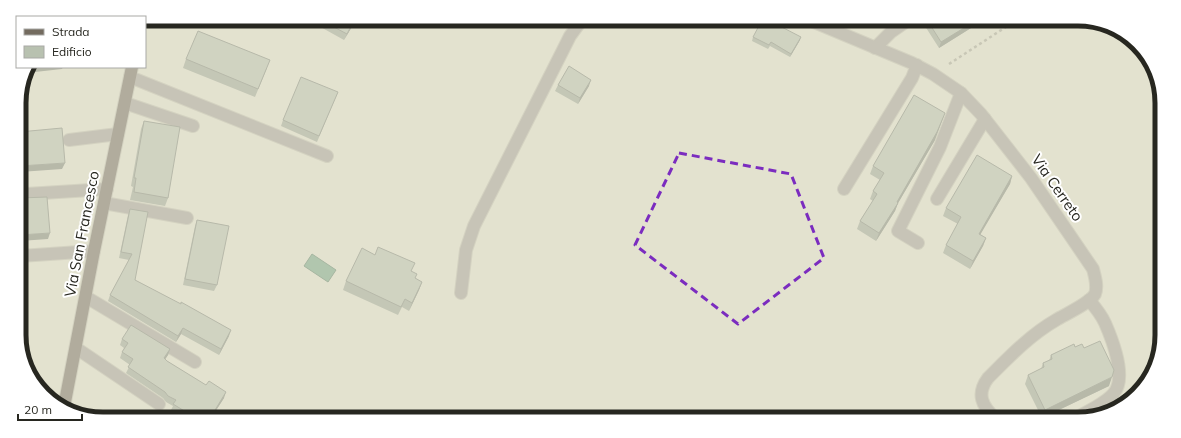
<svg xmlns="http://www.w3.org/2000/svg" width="1181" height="438" font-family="Mulish,sans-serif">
  <rect width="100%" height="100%" fill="#e3e2cf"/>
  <path fill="#73a585" stroke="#5c7f67" d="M 312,254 L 336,270 L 328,282 L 304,266 Z"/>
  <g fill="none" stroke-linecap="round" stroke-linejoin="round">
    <defs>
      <path id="lane" d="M 277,20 L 280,21
        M 875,48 L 891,32 L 904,23
        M 130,77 L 327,156
        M 125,103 L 193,126
        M 69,140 L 118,134
        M 844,189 L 912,78 L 917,65
        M 26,194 L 107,189
        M 937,199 L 985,119
        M 104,203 L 187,218
        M 918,243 L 898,231 L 940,147 L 961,93
        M 20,256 L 94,251
        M 461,293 L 466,250 L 474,226 L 563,50 L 570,36 L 581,21
        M 86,297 L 195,362
        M 76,348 L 159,404
        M 1073,419 C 1084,414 1107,402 1114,393 C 1127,377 1112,339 1105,323 C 1101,314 1095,307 1089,300"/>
      <path id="street" d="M 814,22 L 912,63 L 933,74 L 961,93 L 981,114 L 1031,178 L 1093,269 C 1095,277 1098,286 1095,294 C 1090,303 1066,314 1056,320 C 1030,335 1009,357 988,378 C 976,394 982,406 995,418"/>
      <path id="primary" d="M 64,407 L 94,251 L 132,67"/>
    </defs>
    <use href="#lane" stroke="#c1c0b0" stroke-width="14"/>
    <use href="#street" stroke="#c1c0b0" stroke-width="14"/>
    <use href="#primary" stroke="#c1c0b0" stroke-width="14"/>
    <path stroke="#a7a697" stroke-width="2.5" stroke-dasharray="3 3" stroke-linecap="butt" d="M 949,64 L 1012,23"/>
    <use href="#lane" stroke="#a5a099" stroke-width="12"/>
    <use href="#street" stroke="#a5a099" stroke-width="12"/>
    <use href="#primary" stroke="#736b5f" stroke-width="12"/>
  </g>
  <path fill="#9ea697" d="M 308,20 L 354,20 L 353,25 L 344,40 Z
    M 923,23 L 979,23 L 939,48 Z
    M 753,37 L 800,40 L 790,57 L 770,46 L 768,49 L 752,41 Z
    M 186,59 L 267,68 L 255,97 L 183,68 Z
    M 558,85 L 589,86 L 578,104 L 555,91 Z
    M 338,92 L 317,142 L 281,126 L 283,120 Z
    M 144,121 L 168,198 L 165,206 L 130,200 L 133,187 L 131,186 L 141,129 Z
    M 935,140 L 898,203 L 895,211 L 876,241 L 857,229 L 860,221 L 873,201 L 870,199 L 873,191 L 880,180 L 870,174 L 873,166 Z
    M 1012,176 L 1010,184 L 980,234 L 986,238 L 983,246 L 970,269 L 943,253 L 946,245 L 958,224 L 943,216 L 946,208 Z
    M 130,209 L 135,280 L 229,336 L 219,355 L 181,334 L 176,342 L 108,301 L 110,295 L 129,260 L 119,258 L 128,215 Z
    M 197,220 L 217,285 L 214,291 L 183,285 L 195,226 Z
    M 412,272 L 415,279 L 422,282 L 419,290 L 409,311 L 402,307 L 398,315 L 343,290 L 346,281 Z
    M 122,339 L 170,349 L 168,355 L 165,359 L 167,361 L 224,398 L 213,415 L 179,415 L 171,410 L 173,406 L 166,402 L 163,398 L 126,373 L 130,365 L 120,358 L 122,352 L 124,348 L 120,345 Z
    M 1075,347 L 1084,348 L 1109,386 L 1042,418 L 1025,384 L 1028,375 L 1041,369 L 1043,363 L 1049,361 L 1051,355 Z"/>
  <path fill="#81877b" d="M 354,20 L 353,25 L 344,40 Z
    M 972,23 L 979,23 L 939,48 L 941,42 Z
    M 801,37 L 800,40 L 790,57 L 791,54 Z
    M 27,67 L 63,67 L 62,69 L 26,73 Z
    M 591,80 L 589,86 L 578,104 L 580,98 Z
    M 945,113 L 935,140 L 894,210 L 897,202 Z
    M 65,163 L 62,169 L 20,172 L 20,166 Z
    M 1012,176 L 1010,184 L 976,242 L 979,234 Z
    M 898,203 L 895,211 L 876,241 L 879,233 Z
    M 50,233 L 48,239 L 20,241 L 20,235 Z
    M 986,238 L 983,246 L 970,269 L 973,261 Z
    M 422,282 L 419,290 L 409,311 L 412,303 Z
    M 183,328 L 181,334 L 176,342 L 178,336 Z
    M 231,330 L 229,336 L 219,355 L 221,349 Z
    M 170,349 L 168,355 L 162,364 L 164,358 Z
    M 1112,377 L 1109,386 L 1042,418 L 1045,410 Z
    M 226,392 L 224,398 L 213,415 L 212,415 Z"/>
  <path fill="#b8c1b0" stroke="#81877b" d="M 321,20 L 354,20 L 347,34 Z
    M 761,22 L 772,22 L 801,37 L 791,54 L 771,42 L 769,45 L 753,37 Z
    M 929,23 L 972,23 L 941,42 Z
    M 198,31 L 270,60 L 258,89 L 186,59 Z
    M 569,66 L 591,80 L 580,98 L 558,85 Z
    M 301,77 L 338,92 L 319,136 L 283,120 Z
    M 914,95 L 945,113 L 937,132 L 897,202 L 898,203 L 879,233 L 860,221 L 877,194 L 873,191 L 884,173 L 873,166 Z
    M 144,121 L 180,127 L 168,198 L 134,192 L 136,178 L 134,178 Z
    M 62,128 L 65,163 L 20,166 L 19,132 Z
    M 977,155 L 1012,176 L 979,234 L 986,238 L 973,261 L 946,245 L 961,217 L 946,208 Z
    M 47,197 L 50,233 L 20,235 L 20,198 Z
    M 130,209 L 148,212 L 135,280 L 181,304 L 181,302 L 231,330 L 221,349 L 183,328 L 178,336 L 110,295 L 132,254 L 121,252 Z
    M 197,220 L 229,226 L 217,285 L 185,279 Z
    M 378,247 L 415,263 L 411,271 L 417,274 L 415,278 L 422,282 L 412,303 L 405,299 L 401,307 L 346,281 L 362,248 L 375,255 Z
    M 131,325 L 170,349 L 164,358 L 167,361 L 206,385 L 209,381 L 226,392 L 212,415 L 191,415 L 173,404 L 176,400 L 168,396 L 165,392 L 128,367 L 133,359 L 122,352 L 128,343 L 122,339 Z
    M 1100,341 L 1114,370 L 1112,377 L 1045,410 L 1028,375 L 1044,367 L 1043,363 L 1052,359 L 1051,355 L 1074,344 L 1075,347 L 1082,344 L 1084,348 Z"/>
  <path d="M0 0H1181V438H0ZM 679,153 L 791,174 L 824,258 L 738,324 L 635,245 Z" fill="#e3e2cf" fill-opacity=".55" fill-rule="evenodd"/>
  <path fill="none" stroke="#7b2cbf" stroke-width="3" stroke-dasharray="8 5" stroke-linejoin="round" d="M 679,153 L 791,174 L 824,258 L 738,324 L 635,245 Z"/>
  <g text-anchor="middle" stroke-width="4" stroke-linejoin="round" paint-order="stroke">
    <g font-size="15" fill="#272720" stroke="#fff">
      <text transform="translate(1057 188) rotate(55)" y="5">Via Cerreto</text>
      <text transform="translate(82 234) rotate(-79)" y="5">Via San Francesco</text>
    </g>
  </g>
  <path d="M0 0H1181V438H0ZM103 26H1078A77 77 0 0 1 1155 103V335A77 77 0 0 1 1078 412H103A77 77 0 0 1 26 335V103A77 77 0 0 1 103 26Z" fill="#fff" fill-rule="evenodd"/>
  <path fill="none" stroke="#272720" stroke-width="5" d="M103 26H1078A77 77 0 0 1 1155 103V335A77 77 0 0 1 1078 412H103A77 77 0 0 1 26 335V103A77 77 0 0 1 103 26Z"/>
  <rect x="16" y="16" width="130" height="52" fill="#ffffff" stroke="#a9a9a6"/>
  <rect x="24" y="29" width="20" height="6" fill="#736b5f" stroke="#a9a9a6"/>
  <text x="52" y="36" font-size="12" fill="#272720">Strada</text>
  <rect x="24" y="46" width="20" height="12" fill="#b8c1b0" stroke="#a9a9a6"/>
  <text x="52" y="56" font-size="12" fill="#272720">Edificio</text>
  <path d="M18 414v6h64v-6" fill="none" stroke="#272720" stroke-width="2"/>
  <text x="24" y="414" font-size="12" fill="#272720" stroke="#ffffff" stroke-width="3" paint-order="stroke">20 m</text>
</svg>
